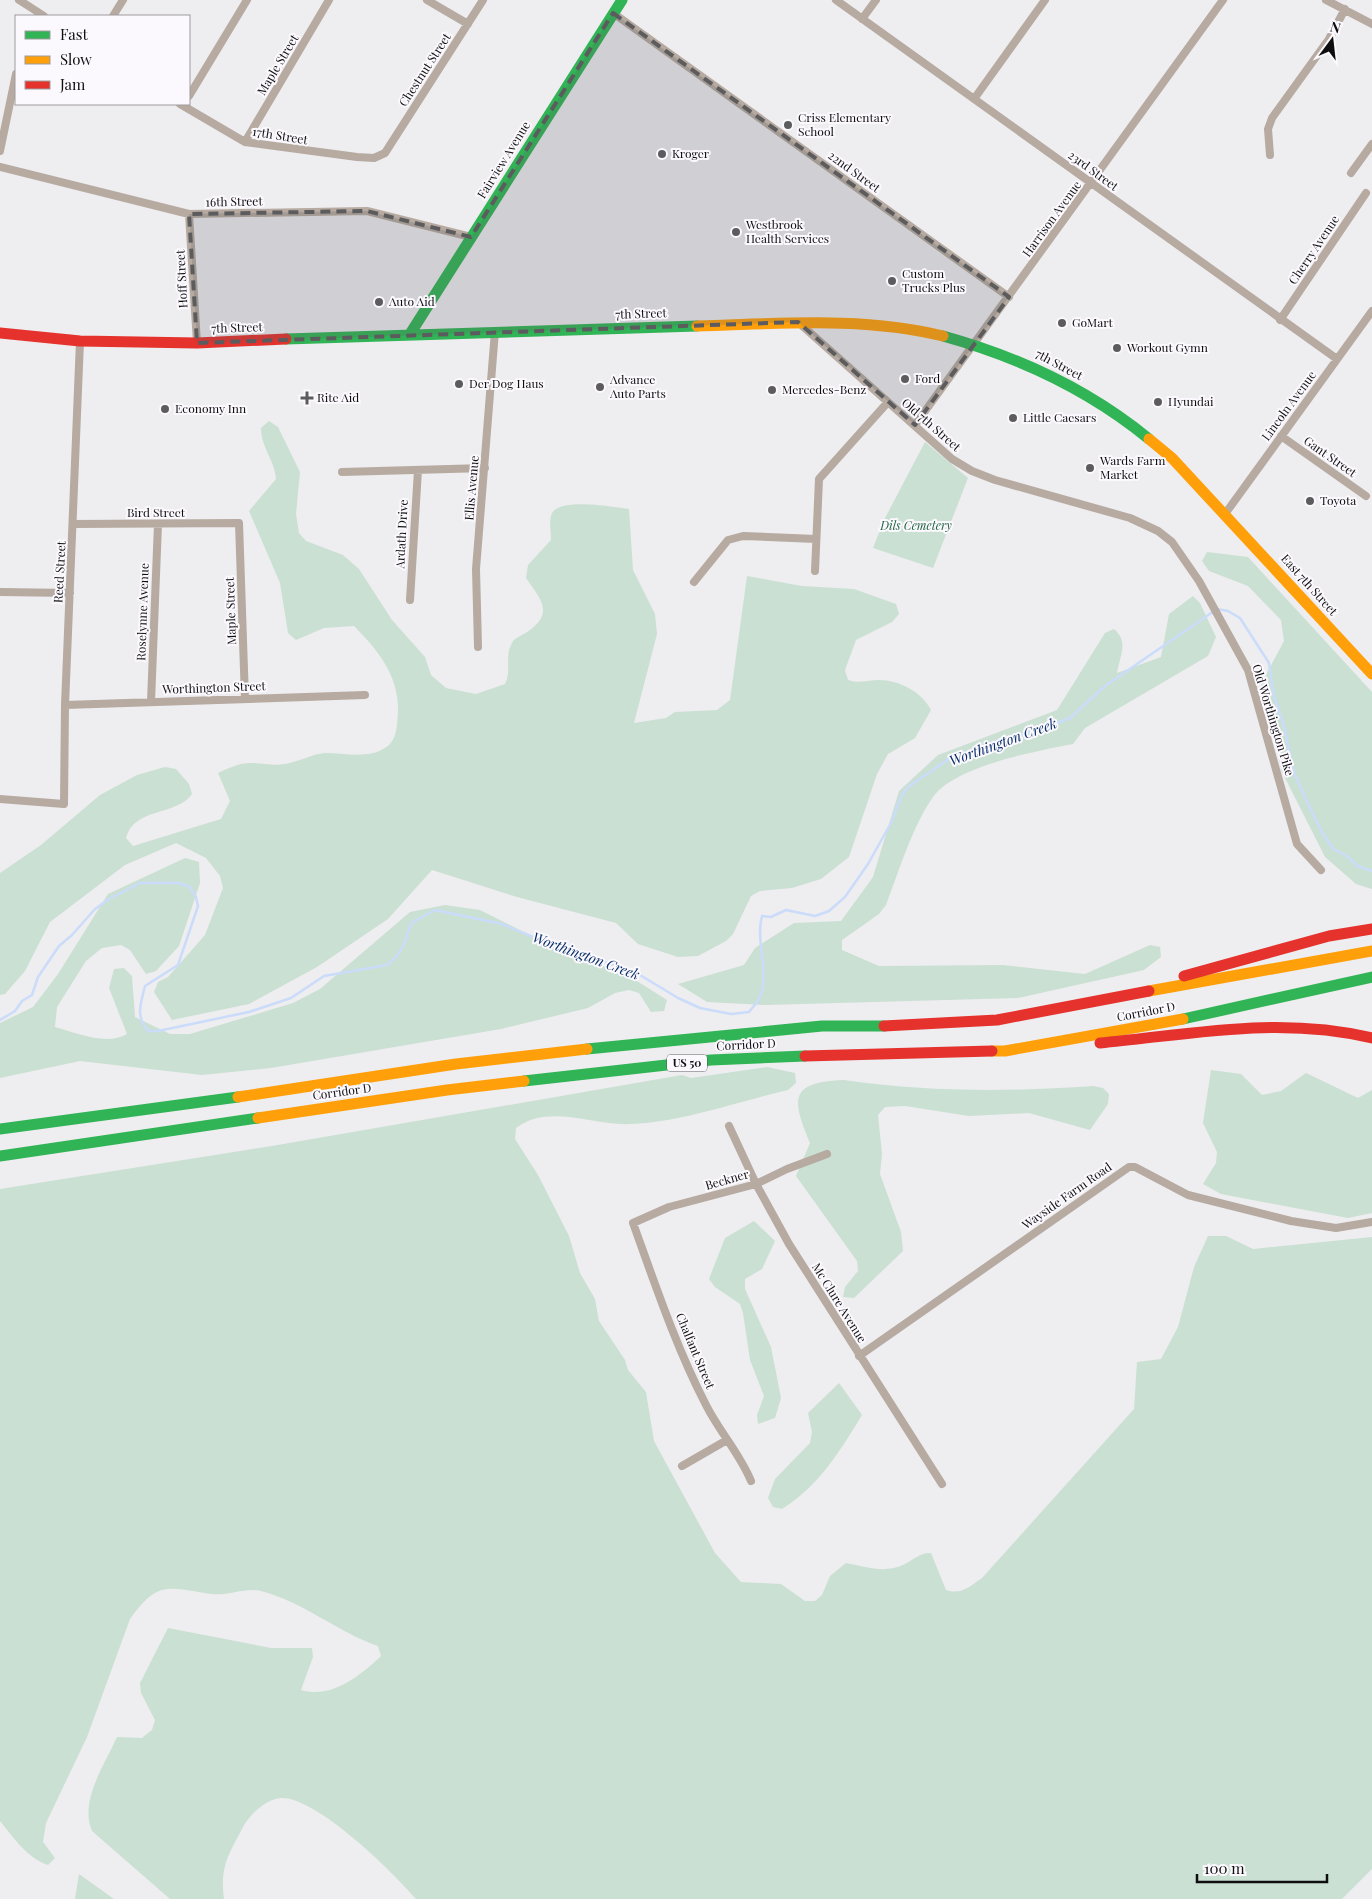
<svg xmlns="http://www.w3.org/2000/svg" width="1372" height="1899" font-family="'Playfair Display',serif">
  <rect width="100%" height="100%" fill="#eeedf0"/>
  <path fill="#cae0d3" d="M 269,421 L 278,427 L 300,472 L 296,514 L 299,533 L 306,541 L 343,555 L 359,569 L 392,620 L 425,657 L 431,675 L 446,688 L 476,694 L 505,684 C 512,671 504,656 512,643 C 514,638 523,635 527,632 C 555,613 541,600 526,578 L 528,565 L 551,540 C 551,532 549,523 551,516 C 555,496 613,507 629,509 L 633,570 L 655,614 L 657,634 L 634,723 L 666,718 L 675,712 L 717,710 L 730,700 L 747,576 L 802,586 L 854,589 L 896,604 L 899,614 L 892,622 L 856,640 L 845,670 L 848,680 C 860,684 867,680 879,680 C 899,680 922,692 931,710 L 915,738 L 888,754 L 877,774 L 849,857 L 821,879 L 792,888 L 760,891 L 751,896 L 733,934 L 726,941 L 698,956 L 678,957 L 638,944 L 616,923 L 517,897 L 432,870 L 388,919 L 317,967 L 249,1004 L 172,1020 L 154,992 L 158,982 L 168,977 L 205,935 L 223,888 L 220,876 L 206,858 L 176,843 L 125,865 L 50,922 L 25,971 L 5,994 L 0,995 L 0,873 L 41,845 L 100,795 L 137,775 L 165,767 L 176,769 L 189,784 L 192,794 C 177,816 134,807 126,838 L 133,846 L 221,819 L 230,801 L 218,773 C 228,768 240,763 251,763 C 263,763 273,766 285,764 C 298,762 312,754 325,753 C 345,753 368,759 385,748 C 398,740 397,724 398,711 C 399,676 378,650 354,626 L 324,628 L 296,640 L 288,633 L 280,583 L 249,511 L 276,479 C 275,461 261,447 261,428 Z
    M 925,442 L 968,478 L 933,568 L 873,548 L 884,520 Z
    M 1207,552 L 1248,557 L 1372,692 L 1372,889 L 1356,884 L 1325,857 L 1282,772 L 1261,684 L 1284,641 L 1281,620 L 1248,586 L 1209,571 L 1202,561 Z
    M 1193,596 L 1200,603 L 1216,637 L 1208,656 L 1085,728 L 1073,744 C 1037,751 955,766 933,797 C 912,827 899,871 886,905 L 879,914 L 842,940 L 842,950 L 879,966 L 1003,965 L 1085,974 L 1150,945 L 1160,947 L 1161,957 L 1144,970 L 1018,998 L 765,1005 L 707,1002 L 678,984 L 744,965 L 755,948 L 794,923 L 841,921 L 873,877 L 899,791 L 938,755 L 1057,710 L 1105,633 L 1114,629 C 1129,642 1120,655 1117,673 L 1161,657 L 1169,614 Z
    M 185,858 L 199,862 L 200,883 L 179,946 L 156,971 L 146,974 L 130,950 L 121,945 L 102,948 L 86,961 L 57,1007 L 55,1027 C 77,1033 107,1046 127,1034 L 109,988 L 114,969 L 124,968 L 132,976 L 135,1017 L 170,1034 L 190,1034 L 293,1003 L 320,989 L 410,912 L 445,905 L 480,910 L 536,938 L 632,978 L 667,1000 L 664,1011 L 651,1012 L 639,993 L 629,990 L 615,993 L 588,1008 L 501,1029 L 271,1068 L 202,1075 L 80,1061 L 0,1078 L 0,1023 L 33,1007 L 58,974 L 108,894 Z
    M 767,1067 L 795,1073 L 796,1083 L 788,1090 C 741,1101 678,1123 631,1124 C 594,1126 549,1103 516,1128 L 515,1139 L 538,1175 L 569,1236 L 580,1273 L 595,1299 L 599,1321 L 625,1360 L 628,1370 L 646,1392 L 654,1441 L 715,1553 L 741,1582 L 781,1584 L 805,1601 L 815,1601 L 822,1595 L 830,1576 L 846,1563 C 867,1567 885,1574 905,1564 C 915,1559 919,1553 931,1553 L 946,1590 C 961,1595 969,1587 982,1578 L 1134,1409 L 1137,1362 L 1161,1359 L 1178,1327 L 1194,1267 L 1208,1236 L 1226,1236 L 1253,1249 L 1372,1237 L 1372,1869 L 1342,1899 L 416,1899 C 393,1872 317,1797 281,1798 C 265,1799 247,1817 241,1831 C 227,1857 220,1868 224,1899 L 170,1899 L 92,1831 C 79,1801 105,1764 117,1737 L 142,1738 L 152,1730 L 155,1720 L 141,1693 L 140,1683 L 168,1628 L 271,1648 L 312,1648 L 313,1657 L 301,1690 C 332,1699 360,1676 381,1656 L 378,1646 C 337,1632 304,1602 261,1591 C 246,1587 228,1596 212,1594 C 169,1588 158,1579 130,1619 L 87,1737 L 46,1823 L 43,1842 L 55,1858 L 48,1865 C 27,1858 14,1838 0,1821 L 0,1189 L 272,1146 L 682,1075 L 691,1078 Z
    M 1211,1070 L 1241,1074 L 1262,1095 L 1281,1091 L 1306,1073 L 1358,1098 L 1372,1090 L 1372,1213 L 1348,1218 L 1221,1194 L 1203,1184 L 1216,1163 L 1217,1152 L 1203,1123 Z
    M 844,1080 C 926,1092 1010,1092 1093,1086 L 1103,1088 L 1109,1094 L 1108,1104 L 1090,1130 L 1029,1113 L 969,1116 L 905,1106 L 885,1107 L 878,1115 L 882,1154 L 880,1174 L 901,1232 L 903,1251 L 854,1298 L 843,1297 L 845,1287 L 858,1271 L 857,1261 L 796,1176 L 810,1143 C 792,1100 788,1082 844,1080 Z
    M 754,1221 L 775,1241 L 762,1269 L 745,1279 L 745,1289 L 771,1347 L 781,1398 L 775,1418 L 758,1424 L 757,1415 L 764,1396 L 750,1360 L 743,1313 L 740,1304 L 715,1287 L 709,1279 L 725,1238 Z
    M 839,1383 L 862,1415 C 840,1451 819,1486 782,1509 L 773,1507 L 768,1498 L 775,1479 L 810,1443 L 812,1432 L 808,1413 Z
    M 79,1874 L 114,1899 L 75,1899 Z"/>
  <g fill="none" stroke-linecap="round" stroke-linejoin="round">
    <path stroke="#cadcfa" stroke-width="2.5" d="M 0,1020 L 15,1011 L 22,1001 L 32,995 L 38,977 L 59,946 L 72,935 L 95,909 L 109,899 L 140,883 L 179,883 L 190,887 L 196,897 L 198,906 L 178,965 L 145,986 C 141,1003 135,1016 148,1031 L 158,1031 L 249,1012 L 291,998 L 324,976 L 387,965 C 402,955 406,940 411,923 L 435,910 L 502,924 L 550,944 L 635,972 L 678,998 L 700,1008 L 731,1014 L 749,1012 C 752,1008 758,1002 760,997 C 770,972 755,941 762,916 L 771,917 L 786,910 L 815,916 L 829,911 L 845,897 L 868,864 L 891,823 L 901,797 L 908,787 L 950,758 L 1002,739 L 1040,730 L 1070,718 L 1105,686 L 1217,609 L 1228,611 L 1240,618 L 1269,663 L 1273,692 L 1285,730 L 1294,773 L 1320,829 L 1333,849 L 1347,856 L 1357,866 L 1372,871"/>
    <path stroke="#b6aaa1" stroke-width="8" d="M 19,0 L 44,16
      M 427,0 L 468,24
      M 836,0 L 1337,359
      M 1326,0 L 1372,24
      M 613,13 L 1009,297
      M 113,16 L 123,0
      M 862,19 L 876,0
      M 189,96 L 247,0
      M 974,99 L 1045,0
      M 180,104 L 245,142 L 357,157 L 374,158 L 385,153 L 483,0
      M 245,142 L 329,0
      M 0,151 L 16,74
      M 1270,155 L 1268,129 L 1272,118 L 1329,39 L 1345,9
      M 0,167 L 189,214 L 367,211 L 471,237
      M 1351,173 L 1372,144
      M 189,214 L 197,343
      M 1280,320 L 1366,193
      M 798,322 L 952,459 L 972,471 L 995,480 L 1130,518 L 1158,531 L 1172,542 L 1199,581 L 1248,670 L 1297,844 L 1321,870
      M 915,425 L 1223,0
      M 1281,436 L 1366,496
      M 342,472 L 485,468
      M 1225,514 L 1372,311
      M 73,524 L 239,523 L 245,699
      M 815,571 L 819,479 L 888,402
      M 694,582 L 728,540 L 743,536 L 816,539
      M 0,592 L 70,593
      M 410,600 L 418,470
      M 478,647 L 476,569 L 495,331
      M 151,702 L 158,524
      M 65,705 L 365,695
      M 0,799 L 64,804 L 65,705 L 80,341
      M 729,1126 L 756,1184 L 789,1244 L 942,1484
      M 859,1356 L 1129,1167 L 1135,1167 L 1188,1195 L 1291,1221 L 1336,1228 L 1372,1222
      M 682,1466 L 727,1440
      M 751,1481 C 740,1454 719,1431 706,1405 C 676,1347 655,1284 633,1223 L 669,1207 L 756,1184 L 787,1169 L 827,1154"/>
    <path stroke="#30b455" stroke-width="11" d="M 410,334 L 622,0
      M 943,336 C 1019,357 1088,389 1149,439
      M 286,339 L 697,326
      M 1183,1019 L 1372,977
      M 587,1049 L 822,1026 L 884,1026
      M 524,1081 L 711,1060 L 805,1056
      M 0,1129 L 238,1097
      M 0,1156 L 258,1118"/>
    <path stroke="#ff9f0a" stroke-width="11" d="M 697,326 C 779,324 862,316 943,336
      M 1149,439 L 1172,458 L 1372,674
      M 1149,991 L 1372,951
      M 992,1051 L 1005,1051 L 1183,1019
      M 238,1097 L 456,1064 L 587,1049
      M 258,1118 L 447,1090 L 524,1081"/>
    <path stroke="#e5322d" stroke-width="11" d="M 0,333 L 80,341 L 197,343 L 286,339
      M 1184,976 L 1329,936 L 1372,929
      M 884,1026 L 997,1020 L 1149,991
      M 1100,1043 C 1193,1034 1280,1016 1372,1038
      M 805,1056 L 992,1051"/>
  </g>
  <path fill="#5c5c5e" fill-opacity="0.2" stroke="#5c5c5e" stroke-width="4" stroke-dasharray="10 6" stroke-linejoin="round" d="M 613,13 L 1009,297 L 915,425 L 798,322 L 197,343 L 189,214 L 367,211 L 471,237 Z"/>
  <g fill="#5c5c5e" stroke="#fcf9fe" stroke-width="2">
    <circle cx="788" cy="125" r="5"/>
    <circle cx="662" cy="154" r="5"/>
    <circle cx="736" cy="232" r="5"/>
    <circle cx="892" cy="281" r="5"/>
    <circle cx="379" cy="302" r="5"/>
    <circle cx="1062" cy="323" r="5"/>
    <circle cx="1117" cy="348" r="5"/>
    <circle cx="905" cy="379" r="5"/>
    <circle cx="459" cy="384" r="5"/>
    <circle cx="600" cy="387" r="5"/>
    <circle cx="772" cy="390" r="5"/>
    <path d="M304.5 390.5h5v5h5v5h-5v5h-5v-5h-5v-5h5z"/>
    <circle cx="1158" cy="402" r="5"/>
    <circle cx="165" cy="409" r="5"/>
    <circle cx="1013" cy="418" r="5"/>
    <circle cx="1090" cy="468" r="5"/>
    <circle cx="1310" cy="501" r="5"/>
  </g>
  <g text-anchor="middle" stroke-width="4" stroke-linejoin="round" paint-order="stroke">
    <rect fill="#fcf9fe" stroke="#555457" stroke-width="1" x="667" y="1054.5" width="40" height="17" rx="4"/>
    <g font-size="11" font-weight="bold" fill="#0e0e0f">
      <text x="687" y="1067">US 50</text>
    </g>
    <g font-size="12" fill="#0e0e0f" stroke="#fcf9fe">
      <text transform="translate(278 65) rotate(-59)" y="4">Maple Street</text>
      <text transform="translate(425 70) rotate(-57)" y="4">Chestnut Street</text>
      <text transform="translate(280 136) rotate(9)" y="4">17th Street</text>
      <text transform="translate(504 160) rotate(-58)" y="4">Fairview Avenue</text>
      <text transform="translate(1093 171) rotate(36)" y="4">23rd Street</text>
      <text transform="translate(854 172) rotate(36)" y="4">22nd Street</text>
      <text transform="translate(234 202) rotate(-1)" y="4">16th Street</text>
      <text transform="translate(1052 219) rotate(-54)" y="4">Harrison Avenue</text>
      <text transform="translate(1314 250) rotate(-56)" y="4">Cherry Avenue</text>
      <text transform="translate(182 279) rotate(-93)" y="4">Hoff Street</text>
      <text transform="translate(641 314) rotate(-2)" y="4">7th Street</text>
      <text transform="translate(237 328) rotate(-2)" y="4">7th Street</text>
      <text transform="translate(1059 365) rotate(28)" y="4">7th Street</text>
      <text transform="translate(1289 406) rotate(-54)" y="4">Lincoln Avenue</text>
      <text transform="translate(931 425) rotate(41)" y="4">Old 7th Street</text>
      <text transform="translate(1330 457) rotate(35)" y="4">Gant Street</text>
      <text transform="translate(472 488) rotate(-85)" y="4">Ellis Avenue</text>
      <text x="156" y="517">Bird Street</text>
      <text transform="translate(402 534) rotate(-87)" y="4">Ardath Drive</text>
      <text transform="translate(60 572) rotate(-87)" y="4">Reed Street</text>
      <text transform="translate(1309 585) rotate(48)" y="4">East 7th Street</text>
      <text transform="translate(231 611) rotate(-92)" y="4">Maple Street</text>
      <text transform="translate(143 612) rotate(-88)" y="4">Roselynne Avenue</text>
      <text transform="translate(214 688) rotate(-2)" y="4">Worthington Street</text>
      <text transform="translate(1273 720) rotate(73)" y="4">Old Worthington Pike</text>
      <text transform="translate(1146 1012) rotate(-11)" y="4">Corridor D</text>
      <text transform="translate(746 1045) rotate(-3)" y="4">Corridor D</text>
      <text transform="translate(342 1092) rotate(-8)" y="4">Corridor D</text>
      <text transform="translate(727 1180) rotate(-16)" y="4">Beckner</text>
      <text transform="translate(1067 1196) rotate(-35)" y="4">Wayside Farm Road</text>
      <text transform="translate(839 1303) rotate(58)" y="4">Mc Clure Avenue</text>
      <text transform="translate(695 1351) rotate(67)" y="4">Chalfant Street</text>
    </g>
    <g font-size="12" fill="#0e0e0f" stroke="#fcf9fe" text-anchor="start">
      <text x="798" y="122">Criss Elementary<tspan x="798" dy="14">School</tspan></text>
      <text x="672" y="158">Kroger</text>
      <text x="746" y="229">Westbrook<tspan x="746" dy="14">Health Services</tspan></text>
      <text x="902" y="278">Custom<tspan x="902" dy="14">Trucks Plus</tspan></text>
      <text x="389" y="306">Auto Aid</text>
      <text x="1072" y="327">GoMart</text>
      <text x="1127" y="352">Workout Gymn</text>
      <text x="915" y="383">Ford</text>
      <text x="610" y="384">Advance<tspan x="610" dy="14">Auto Parts</tspan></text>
      <text x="469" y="388">Der Dog Haus</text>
      <text x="782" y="394">Mercedes-Benz</text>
      <text x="317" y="402">Rite Aid</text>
      <text x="1168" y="406">Hyundai</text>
      <text x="175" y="413">Economy Inn</text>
      <text x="1023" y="422">Little Caesars</text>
      <text x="1100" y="465">Wards Farm<tspan x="1100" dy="14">Market</tspan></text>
      <text x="1320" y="505">Toyota</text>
    </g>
    <g font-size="12" font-style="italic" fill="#216542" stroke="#fcf9fe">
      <text x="916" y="530">Dils Cemetery</text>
    </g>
    <g font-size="14" font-style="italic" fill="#062e69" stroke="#fcf9fe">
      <text transform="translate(1003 742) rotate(-20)" y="5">Worthington Creek</text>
      <text transform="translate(586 956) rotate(20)" y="5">Worthington Creek</text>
    </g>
  </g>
  <rect x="15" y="15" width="175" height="90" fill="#fcf9fe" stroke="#9d9b9e"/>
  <rect x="25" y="31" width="25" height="8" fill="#30b455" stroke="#9d9b9e"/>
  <text x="60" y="40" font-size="15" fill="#0e0e0f">Fast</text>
  <rect x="25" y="56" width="25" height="8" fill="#ff9f0a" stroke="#9d9b9e"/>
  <text x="60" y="65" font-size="15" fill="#0e0e0f">Slow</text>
  <rect x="25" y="81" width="25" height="8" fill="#e5322d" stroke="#9d9b9e"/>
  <text x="60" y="90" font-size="15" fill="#0e0e0f">Jam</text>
  <g transform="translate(1332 40) rotate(15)" stroke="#fcf9fe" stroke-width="4" paint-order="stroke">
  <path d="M0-4L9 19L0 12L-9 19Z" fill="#0e0e0f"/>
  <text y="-8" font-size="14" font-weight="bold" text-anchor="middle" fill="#0e0e0f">N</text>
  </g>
  <path d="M1197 1874v8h130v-8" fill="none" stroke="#0e0e0f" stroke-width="2.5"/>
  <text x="1204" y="1874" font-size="15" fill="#0e0e0f" stroke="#fcf9fe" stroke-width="4" paint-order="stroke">100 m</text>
</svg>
